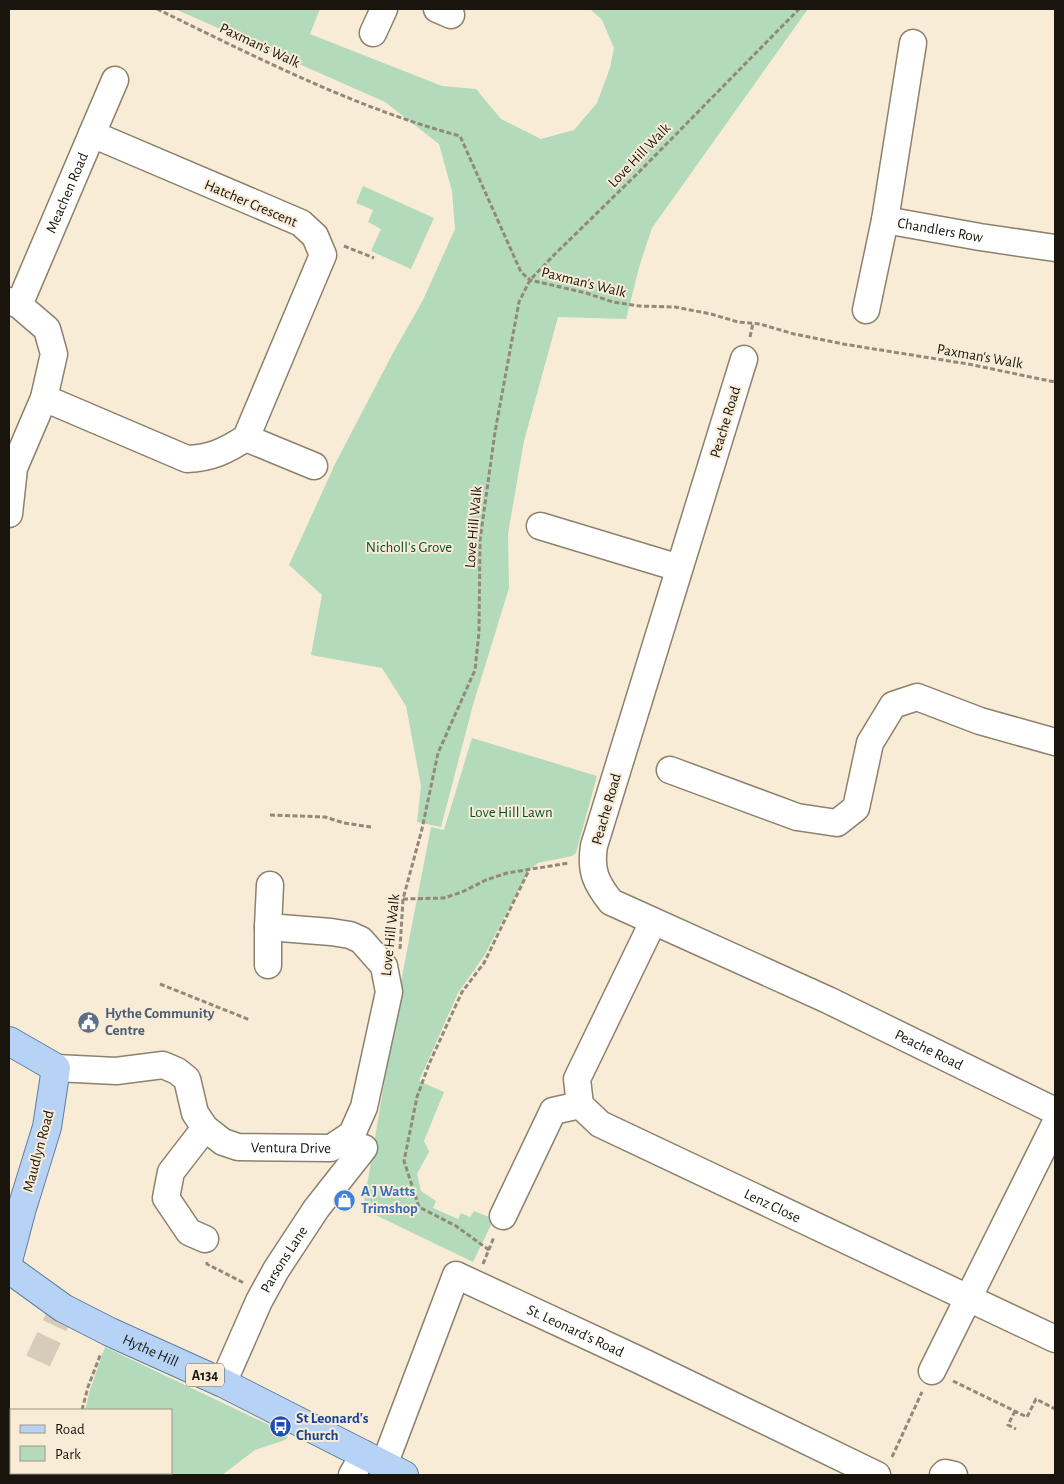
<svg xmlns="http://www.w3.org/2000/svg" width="1064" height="1484" font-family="'Alegreya Sans',sans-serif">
  <rect width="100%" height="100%" fill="#f9ecd7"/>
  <path fill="#b2dabb" d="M 175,9 L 320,9 L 310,34 L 442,86 L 476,89 L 501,119 L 541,139 L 574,130 L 597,103 L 610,68 L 614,48 L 602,20 L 590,9 L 808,9 L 652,228 L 640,264 L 626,319 L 558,317 L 524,441 L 508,534 L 509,588 L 473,705 L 441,827 L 417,822 L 421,786 L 406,706 L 382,668 L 311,655 L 322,595 L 289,565 L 335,464 L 393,353 L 423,300 L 455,229 L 452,191 L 439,144 L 385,102 Z
    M 363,186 L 434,218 L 411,269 L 371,251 L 381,229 L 368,222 L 373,210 L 356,203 Z
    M 472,738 L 597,776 L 576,853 L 572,856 L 538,863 L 529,870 L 484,956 L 458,993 L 419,1081 L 444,1092 L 424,1141 L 427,1147 L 429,1152 L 417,1174 L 421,1191 L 436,1201 L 433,1208 L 458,1219 L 461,1213 L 470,1217 L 474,1211 L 494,1219 L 473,1262 L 363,1209 L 403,971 L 431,827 L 444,830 Z
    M 105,1347 L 267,1424 L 288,1437 L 285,1440 L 255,1450 L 222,1475 L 80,1475 L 80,1473 L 171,1473 L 171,1410 L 85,1410 L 90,1390 Z"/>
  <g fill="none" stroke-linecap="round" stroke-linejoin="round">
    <path stroke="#d7ccb9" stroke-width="26" stroke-dasharray="26 13" stroke-linecap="butt" d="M 38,1361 L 63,1308"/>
    <defs>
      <g id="minor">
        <path d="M 437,9 L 451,15"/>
        <path d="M 373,33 L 384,9"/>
        <path d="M 885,220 L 913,43"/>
        <path d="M 9,301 L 19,305 L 47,329 L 54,354 L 44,398 L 14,468 L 9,514"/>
        <path id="s1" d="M 19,305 L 115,80"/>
        <path id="s2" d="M 866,310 L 885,220 L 980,237 L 1055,248"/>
        <path id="s3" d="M 744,359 L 594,846 C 590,871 596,883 611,902 L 828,1000 L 1055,1111"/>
        <path d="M 44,398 L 187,459 C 212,458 225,451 246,438 L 323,255 L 315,236 L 301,223 L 92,134"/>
        <path d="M 246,438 L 314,466"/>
        <path d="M 540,526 L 679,568"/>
        <path d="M 670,770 L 797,817 L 837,823 L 856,808 L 870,743 L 893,705 L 917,697 L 980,721 L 1055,742"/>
        <path id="s4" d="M 653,922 L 577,1079 L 580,1105 L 600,1124 L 1055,1339"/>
        <path d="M 268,965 L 268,927"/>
        <path id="s5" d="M 56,1068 L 116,1071 L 163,1065 L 177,1071 L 187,1079 L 195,1113 L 205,1128 L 223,1142 L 238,1147 L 331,1148 L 352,1134 L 364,1107 L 389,992 L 384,966 L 361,940 L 350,935 L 331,932 L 268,927 L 270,885"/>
        <path d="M 503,1216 L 553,1111 L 580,1105"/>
        <path d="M 205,1239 L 189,1232 L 166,1198 L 171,1172 L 205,1128"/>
        <path d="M 932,1371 L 1055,1124"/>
        <path id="s6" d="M 223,1383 L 259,1301 L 276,1270 L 316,1209 L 364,1148"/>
        <path id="s7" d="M 384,1465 L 456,1275 L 639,1360 L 877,1475"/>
        <path d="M 352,1475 L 364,1454"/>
        <path d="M 943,1475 L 945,1473 L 954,1475"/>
      </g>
      <g id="major">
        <path d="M 9,1041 L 56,1068 L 47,1127 L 22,1208 L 9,1257"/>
        <path id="s8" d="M 9,1269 L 63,1308 L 110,1332 L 223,1383 L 404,1475"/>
      </g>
    </defs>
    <use href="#minor" stroke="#8c816d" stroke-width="29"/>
    <use href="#major" stroke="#607ea0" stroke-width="30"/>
    <path stroke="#92897a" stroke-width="3" stroke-dasharray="5 2.5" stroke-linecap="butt" d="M 157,9 C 254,56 355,108 460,136 L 521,272 L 530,280 L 586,293 L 613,302 L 639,306 L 675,307 L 711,314 L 738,322 L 760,324 L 794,334 L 843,344 L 968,364 L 1055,382
      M 344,246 L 374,258
      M 750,337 L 753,323
      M 270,815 L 325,817 L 344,823 L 371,827
      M 403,899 L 444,898 L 462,892 L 486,880 L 507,873 L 569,863
      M 400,949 L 403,899 L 422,829 L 438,753 L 475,670 L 479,632 L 480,540 L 495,432 L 519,302 L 530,280 L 555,254 L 637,174 L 799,9
      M 160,984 L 250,1020
      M 489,1250 L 456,1226 L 419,1207 L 404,1161 L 417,1097 L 429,1064 L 462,992 L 484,963 L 529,870
      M 207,1262 L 207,1264 L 244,1283
      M 483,1264 L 494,1237
      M 953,1381 L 1027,1417 L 1036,1399 L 1055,1409
      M 82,1410 L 88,1387 L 101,1353
      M 1015,1411 L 1008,1425 L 1016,1429
      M 892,1457 L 922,1392
      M 70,1475 L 71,1473"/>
    <use href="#minor" stroke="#fff" stroke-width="26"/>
    <use href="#major" stroke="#b6d3f5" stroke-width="28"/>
  </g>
  <defs>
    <symbol id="civic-disc" viewBox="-11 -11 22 22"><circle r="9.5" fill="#5c6f8a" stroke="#f9ecd7"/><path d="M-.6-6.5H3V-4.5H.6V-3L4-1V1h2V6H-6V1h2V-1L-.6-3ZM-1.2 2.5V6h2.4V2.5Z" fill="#fff"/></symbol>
    <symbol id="shop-disc" viewBox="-11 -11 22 22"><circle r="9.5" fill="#3f7fe0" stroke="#f9ecd7"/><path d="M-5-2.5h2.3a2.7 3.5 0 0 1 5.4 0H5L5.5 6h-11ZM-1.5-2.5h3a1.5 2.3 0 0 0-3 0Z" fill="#fff"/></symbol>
    <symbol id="bus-disc" viewBox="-11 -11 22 22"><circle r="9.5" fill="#1a4fb4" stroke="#f9ecd7"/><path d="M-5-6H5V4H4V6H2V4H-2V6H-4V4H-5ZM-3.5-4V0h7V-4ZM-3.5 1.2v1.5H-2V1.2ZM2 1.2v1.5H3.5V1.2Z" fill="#fff"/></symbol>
  </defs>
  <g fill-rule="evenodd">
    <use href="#civic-disc" x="76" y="1010" width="25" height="25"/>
    <use href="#shop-disc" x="332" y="1188" width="25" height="25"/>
    <use href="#bus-disc" x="268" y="1414" width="25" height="25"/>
  </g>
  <g text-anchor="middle" stroke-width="4" stroke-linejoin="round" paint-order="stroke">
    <rect fill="#f9ecd7" stroke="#5c564a" stroke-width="1" x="186" y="1363.5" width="38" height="23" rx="4"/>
    <g font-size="14" font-weight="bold" fill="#19150d">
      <text x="205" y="1380">A134</text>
    </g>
    <g font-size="15" fill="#19150d" stroke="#f9ecd7">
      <text transform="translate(260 45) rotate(25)" y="5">Paxman's Walk</text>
      <text transform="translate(639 155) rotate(-46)" y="5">Love Hill Walk</text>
      <text dy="5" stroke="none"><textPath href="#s1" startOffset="122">Meachen Road</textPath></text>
      <text transform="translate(251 203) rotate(23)" y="5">Hatcher Crescent</text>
      <text dy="5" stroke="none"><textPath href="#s2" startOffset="148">Chandlers Row</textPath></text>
      <text transform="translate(584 282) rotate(14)" y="5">Paxman's Walk</text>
      <text transform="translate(980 356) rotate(10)" y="5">Paxman's Walk</text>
      <text transform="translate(725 422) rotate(-73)" y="5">Peache Road</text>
      <text transform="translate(473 527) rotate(-85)" y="5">Love Hill Walk</text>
      <text transform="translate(606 809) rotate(-74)" y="5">Peache Road</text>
      <text transform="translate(390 935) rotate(-84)" y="5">Love Hill Walk</text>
      <text dy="5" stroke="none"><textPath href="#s3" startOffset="921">Peache Road</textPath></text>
      <text dy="5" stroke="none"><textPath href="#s5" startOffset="280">Ventura Drive</textPath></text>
      <text transform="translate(38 1151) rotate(-75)" y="5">Maudlyn Road</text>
      <text dy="5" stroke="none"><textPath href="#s4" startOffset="419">Lenz Close</textPath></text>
      <text dy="5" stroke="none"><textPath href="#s6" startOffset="138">Parsons Lane</textPath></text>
      <text dy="5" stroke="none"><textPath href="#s7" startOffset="335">St. Leonard's Road</textPath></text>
      <text dy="5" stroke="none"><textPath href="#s8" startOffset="164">Hythe Hill</textPath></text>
    </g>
    <g font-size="15" fill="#035127" stroke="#f9ecd7">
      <text x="409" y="552">Nicholl's Grove</text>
      <text x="511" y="817">Love Hill Lawn</text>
    </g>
    <g font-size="15" font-weight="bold" fill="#4e5e75" stroke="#f9ecd7" text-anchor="start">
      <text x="105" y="1018">Hythe Community<tspan x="105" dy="17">Centre</tspan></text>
    </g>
    <g font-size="15" font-weight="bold" fill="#366cbe" stroke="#f9ecd7" text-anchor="start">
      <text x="361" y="1196">A J Watts<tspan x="361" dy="17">Trimshop</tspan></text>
    </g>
    <g font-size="15" font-weight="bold" fill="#164399" stroke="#f9ecd7" text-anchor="start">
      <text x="296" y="1423">St Leonard's<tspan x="296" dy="17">Church</tspan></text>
    </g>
  </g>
  <rect width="1064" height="1484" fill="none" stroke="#19150d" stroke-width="20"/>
  <rect x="10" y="1409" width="162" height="65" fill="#f9ecd7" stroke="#9f9686"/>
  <rect x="20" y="1425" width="25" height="8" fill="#b6d3f5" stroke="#9f9686"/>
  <text x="55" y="1434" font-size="15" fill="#19150d">Road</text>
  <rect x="20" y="1446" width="25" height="15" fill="#b2dabb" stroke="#9f9686"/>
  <text x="55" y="1459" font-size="15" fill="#19150d">Park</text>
</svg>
